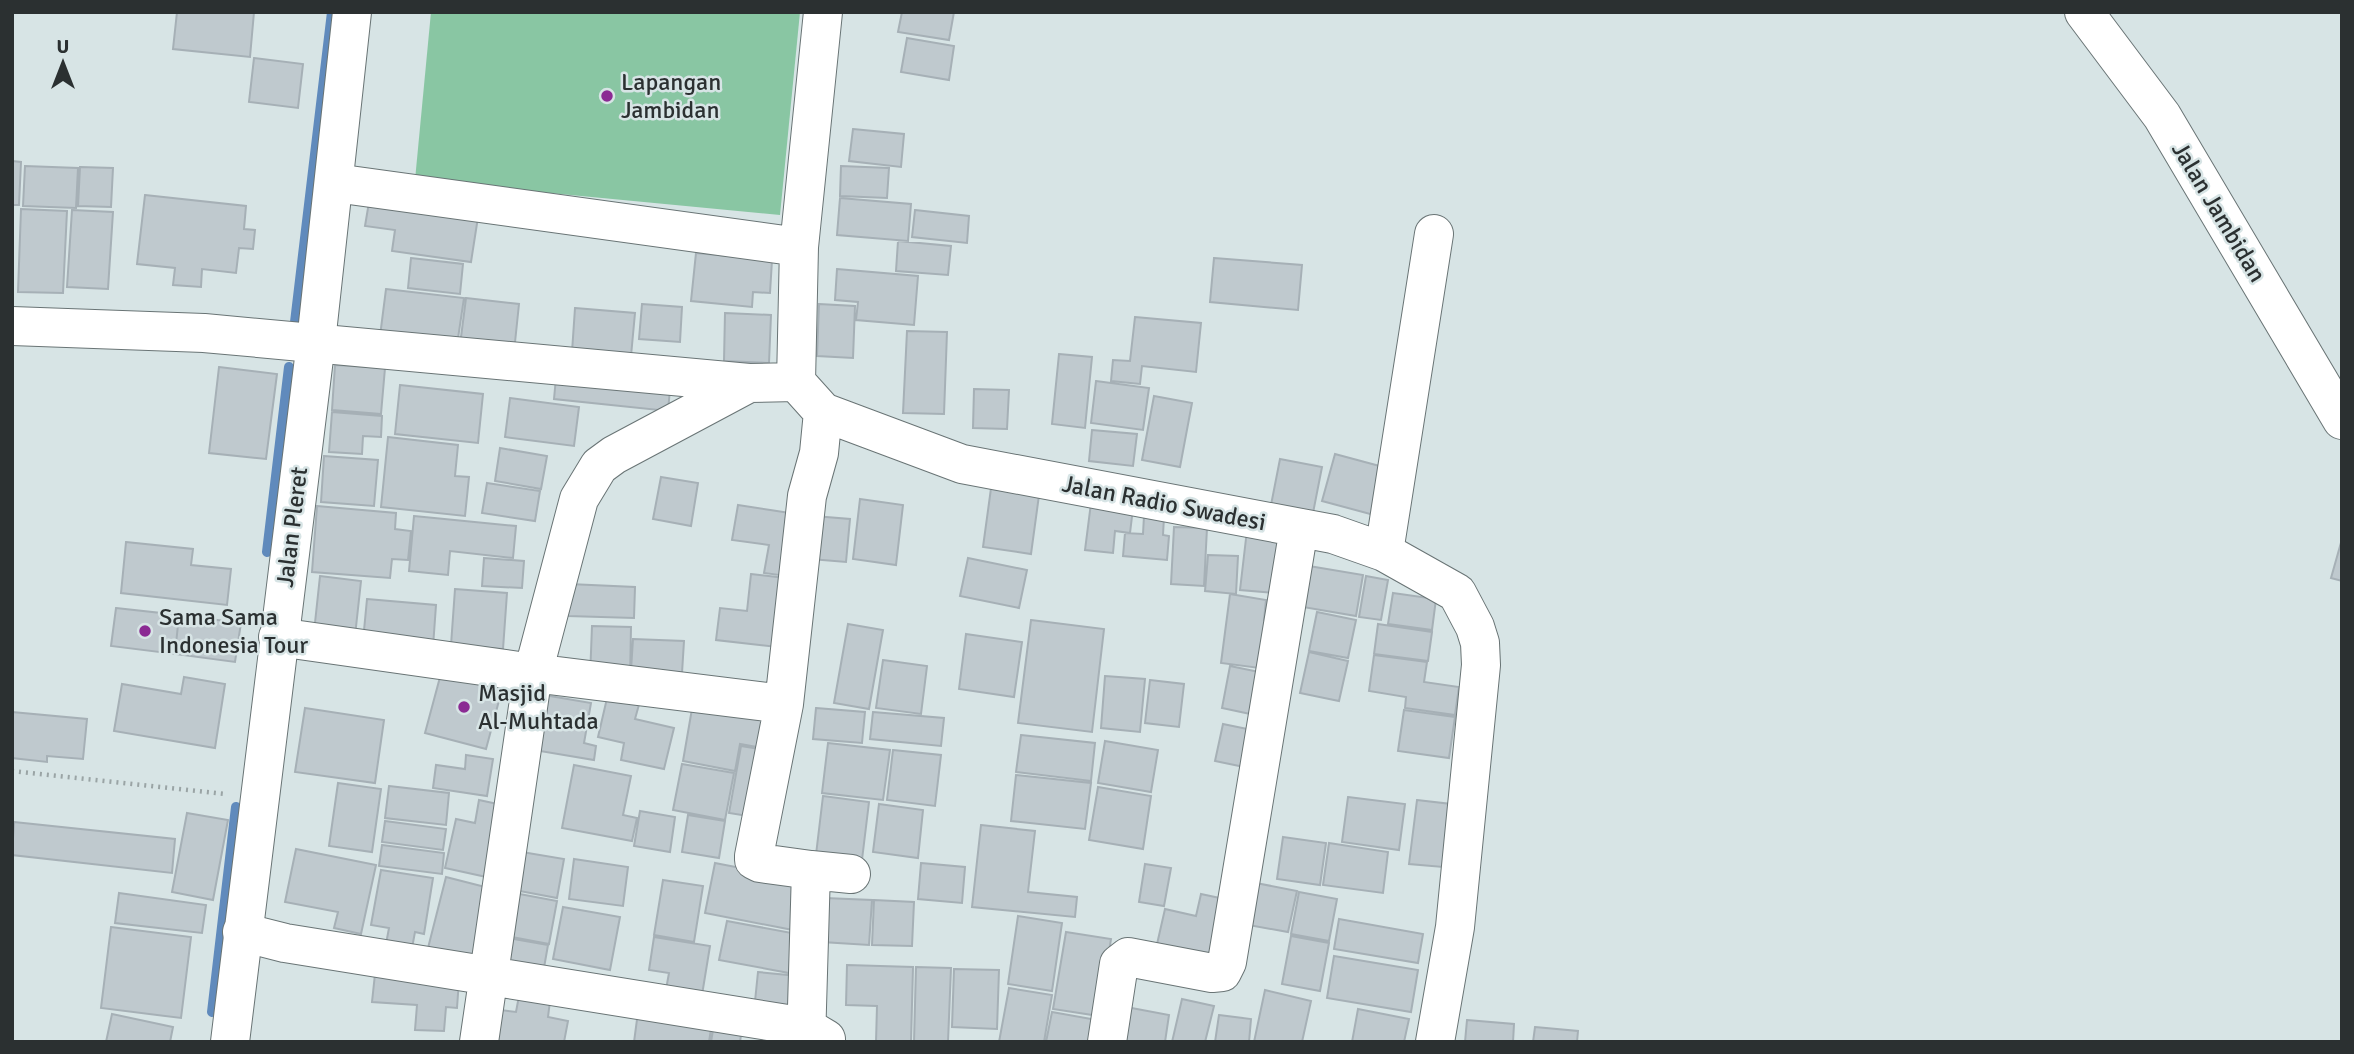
<svg xmlns="http://www.w3.org/2000/svg" width="2354" height="1054" font-family="Signika,sans-serif">
  <rect width="100%" height="100%" fill="#d7e4e5"/>
  <path fill="#89c6a3" d="M 431,12 L 800,12 L 780,215 L 415,180 Z"/>
  <g fill="none" stroke-linecap="round" stroke-linejoin="round">
    <path stroke="#608abc" stroke-width="10" d="M 295,322 L 332,12
      M 267,552 L 289,367
      M 212,1012 L 236,807"/>
  </g>
  <path fill="#bfc9ce" stroke="#a6b0b6" stroke-width="2" d="M 177,12 L 254,12 L 250,57 L 173,49 Z
    M 902,12 L 954,12 L 949,40 L 898,32 Z
    M 907,38 L 954,46 L 949,80 L 901,72 Z
    M 254,58 L 303,64 L 298,108 L 249,102 Z
    M 853,129 L 904,134 L 901,167 L 849,161 Z
    M 12,161 L 21,162 L 19,205 L 12,205 Z
    M 25,166 L 78,168 L 76,208 L 23,206 Z
    M 841,166 L 889,168 L 887,198 L 840,196 Z
    M 80,167 L 113,168 L 111,207 L 78,206 Z
    M 145,195 L 246,206 L 244,229 L 255,230 L 253,249 L 239,248 L 236,273 L 202,269 L 201,287 L 173,285 L 175,268 L 137,264 Z
    M 840,198 L 911,204 L 908,241 L 837,235 Z
    M 369,202 L 478,217 L 471,262 L 392,251 L 395,230 L 365,226 Z
    M 21,209 L 67,211 L 63,293 L 18,292 Z
    M 72,210 L 113,212 L 108,289 L 67,287 Z
    M 915,210 L 969,216 L 967,243 L 912,237 Z
    M 898,241 L 951,246 L 948,275 L 896,271 Z
    M 696,253 L 772,260 L 770,293 L 753,292 L 752,307 L 691,301 Z
    M 411,258 L 463,264 L 460,294 L 408,288 Z
    M 1214,258 L 1302,265 L 1298,310 L 1210,302 Z
    M 837,269 L 918,276 L 914,325 L 856,320 L 858,302 L 835,300 Z
    M 386,289 L 464,298 L 457,345 L 380,336 Z
    M 466,298 L 519,304 L 514,352 L 460,345 Z
    M 642,304 L 682,307 L 680,342 L 639,339 Z
    M 819,304 L 855,306 L 853,358 L 817,356 Z
    M 575,308 L 635,313 L 631,356 L 572,352 Z
    M 725,313 L 771,315 L 769,363 L 724,361 Z
    M 1135,317 L 1201,323 L 1196,372 L 1142,366 L 1140,384 L 1111,381 L 1113,360 L 1130,361 Z
    M 907,331 L 947,332 L 944,414 L 903,413 Z
    M 1059,354 L 1092,357 L 1085,428 L 1052,424 Z
    M 335,365 L 385,368 L 381,414 L 332,410 Z
    M 219,367 L 277,374 L 266,459 L 209,453 Z
    M 557,367 L 671,378 L 668,411 L 554,399 Z
    M 1096,381 L 1149,388 L 1143,430 L 1091,423 Z
    M 400,385 L 483,394 L 478,443 L 395,434 Z
    M 974,389 L 1009,390 L 1007,429 L 973,428 Z
    M 1154,396 L 1192,403 L 1180,467 L 1142,460 Z
    M 510,398 L 579,407 L 574,446 L 505,437 Z
    M 332,412 L 382,416 L 381,437 L 363,436 L 362,454 L 329,452 Z
    M 1092,430 L 1137,434 L 1133,466 L 1089,461 Z
    M 388,437 L 458,445 L 455,476 L 469,477 L 465,516 L 381,507 Z
    M 500,448 L 547,456 L 541,489 L 495,481 Z
    M 1335,454 L 1387,468 L 1374,515 L 1322,501 Z
    M 324,456 L 378,460 L 374,506 L 321,502 Z
    M 1280,459 L 1322,467 L 1313,513 L 1271,505 Z
    M 661,477 L 698,483 L 691,526 L 653,519 Z
    M 992,481 L 1040,488 L 1031,554 L 983,547 Z
    M 487,483 L 540,491 L 535,521 L 482,513 Z
    M 860,499 L 903,505 L 896,565 L 853,559 Z
    M 1091,503 L 1133,508 L 1130,533 L 1115,531 L 1113,553 L 1085,550 Z
    M 738,505 L 803,515 L 794,577 L 764,573 L 769,545 L 732,540 Z
    M 317,506 L 396,513 L 395,529 L 411,531 L 408,560 L 392,559 L 390,578 L 312,572 Z
    M 414,516 L 516,526 L 513,558 L 450,551 L 448,575 L 409,571 Z
    M 814,516 L 850,519 L 846,562 L 811,559 Z
    M 1144,516 L 1164,517 L 1163,535 L 1169,536 L 1167,560 L 1123,556 L 1125,533 L 1143,534 Z
    M 1174,527 L 1207,528 L 1204,586 L 1171,584 Z
    M 1247,530 L 1281,534 L 1274,593 L 1240,590 Z
    M 2342,539 L 2342,581 L 2331,578 Z
    M 126,542 L 193,549 L 191,565 L 231,569 L 227,605 L 121,593 Z
    M 1208,555 L 1238,556 L 1236,594 L 1205,591 Z
    M 484,558 L 524,561 L 522,588 L 482,586 Z
    M 968,558 L 1027,570 L 1019,608 L 960,596 Z
    M 1309,566 L 1363,575 L 1356,616 L 1303,607 Z
    M 751,574 L 794,579 L 786,648 L 716,640 L 720,608 L 747,611 Z
    M 320,576 L 361,581 L 355,636 L 314,632 Z
    M 1366,576 L 1388,580 L 1381,620 L 1359,617 Z
    M 569,584 L 635,587 L 634,618 L 568,616 Z
    M 455,589 L 507,593 L 503,649 L 451,645 Z
    M 1393,593 L 1436,599 L 1432,630 L 1388,624 Z
    M 1230,594 L 1266,600 L 1264,620 L 1274,622 L 1267,669 L 1221,663 Z
    M 367,599 L 436,605 L 433,647 L 363,641 Z
    M 116,608 L 179,615 L 175,654 L 111,646 Z
    M 1317,612 L 1356,620 L 1348,658 L 1309,651 Z
    M 179,615 L 241,623 L 235,662 L 175,654 Z
    M 1031,620 L 1104,629 L 1092,732 L 1018,723 Z
    M 848,624 L 883,630 L 869,709 L 834,703 Z
    M 1378,624 L 1432,632 L 1428,661 L 1374,654 Z
    M 592,626 L 631,627 L 630,680 L 590,678 Z
    M 966,634 L 1022,642 L 1014,697 L 959,689 Z
    M 633,639 L 684,641 L 682,673 L 631,670 Z
    M 1309,652 L 1348,661 L 1339,701 L 1300,693 Z
    M 1374,655 L 1427,662 L 1424,682 L 1459,687 L 1455,715 L 1405,708 L 1406,697 L 1369,691 Z
    M 883,660 L 927,666 L 921,714 L 876,708 Z
    M 443,666 L 504,682 L 486,749 L 425,733 Z
    M 1230,666 L 1264,673 L 1255,715 L 1222,708 Z
    M 1105,676 L 1145,679 L 1140,732 L 1101,728 Z
    M 184,677 L 225,684 L 215,748 L 114,731 L 122,684 L 181,694 Z
    M 1150,680 L 1184,684 L 1179,727 L 1145,723 Z
    M 608,694 L 640,701 L 635,719 L 674,728 L 664,769 L 621,760 L 624,743 L 598,737 Z
    M 544,695 L 591,703 L 584,743 L 596,746 L 594,760 L 534,750 Z
    M 693,703 L 780,718 L 774,750 L 740,744 L 735,771 L 683,761 Z
    M 305,708 L 384,720 L 375,783 L 295,772 Z
    M 816,708 L 865,712 L 862,743 L 813,739 Z
    M 1404,710 L 1455,717 L 1449,758 L 1398,751 Z
    M 12,712 L 87,719 L 83,759 L 47,756 L 47,762 L 12,758 Z
    M 873,712 L 944,718 L 941,746 L 870,739 Z
    M 1223,724 L 1262,732 L 1254,769 L 1215,761 Z
    M 1021,735 L 1095,743 L 1091,781 L 1016,772 Z
    M 1105,741 L 1158,750 L 1151,792 L 1098,783 Z
    M 828,743 L 890,750 L 883,800 L 822,793 Z
    M 741,746 L 772,751 L 761,818 L 729,813 Z
    M 893,750 L 941,755 L 935,806 L 887,800 Z
    M 466,755 L 493,759 L 487,796 L 433,788 L 436,765 L 465,769 Z
    M 682,764 L 734,773 L 725,820 L 673,810 Z
    M 574,765 L 631,776 L 623,815 L 637,818 L 632,841 L 562,828 Z
    M 1016,775 L 1091,783 L 1085,829 L 1011,821 Z
    M 338,783 L 381,789 L 372,852 L 329,846 Z
    M 389,786 L 449,793 L 446,825 L 385,818 Z
    M 1098,787 L 1151,796 L 1143,849 L 1089,840 Z
    M 823,796 L 869,802 L 861,868 L 815,863 Z
    M 1348,797 L 1405,804 L 1399,850 L 1342,842 Z
    M 479,800 L 507,806 L 491,878 L 445,868 L 456,819 L 475,823 Z
    M 1417,800 L 1451,804 L 1443,867 L 1409,864 Z
    M 879,804 L 923,810 L 918,858 L 873,852 Z
    M 640,811 L 675,817 L 670,852 L 634,846 Z
    M 187,813 L 228,820 L 213,900 L 172,892 Z
    M 688,815 L 725,821 L 719,858 L 682,852 Z
    M 385,821 L 446,829 L 443,850 L 382,842 Z
    M 14,822 L 175,839 L 172,873 L 12,855 Z
    M 981,825 L 1035,831 L 1028,892 L 1077,897 L 1075,917 L 972,907 Z
    M 1283,837 L 1326,843 L 1320,885 L 1277,879 Z
    M 1329,843 L 1388,852 L 1383,893 L 1323,885 Z
    M 382,845 L 444,853 L 442,874 L 379,866 Z
    M 296,849 L 376,865 L 361,934 L 334,928 L 338,912 L 285,902 Z
    M 516,851 L 564,859 L 557,898 L 509,889 Z
    M 574,859 L 628,867 L 623,906 L 569,899 Z
    M 715,863 L 808,881 L 798,931 L 705,913 Z
    M 921,863 L 965,867 L 962,903 L 918,899 Z
    M 1145,864 L 1171,868 L 1164,906 L 1139,902 Z
    M 381,870 L 433,878 L 424,934 L 415,932 L 412,948 L 386,944 L 389,928 L 371,925 Z
    M 446,877 L 493,889 L 474,963 L 427,952 Z
    M 663,880 L 703,886 L 694,942 L 654,935 Z
    M 1251,882 L 1297,891 L 1288,932 L 1243,924 Z
    M 509,892 L 557,901 L 549,944 L 501,935 Z
    M 1299,892 L 1337,899 L 1329,941 L 1291,934 Z
    M 119,893 L 206,905 L 202,933 L 115,923 Z
    M 1201,894 L 1234,901 L 1219,967 L 1155,953 L 1165,909 L 1196,916 Z
    M 825,898 L 872,900 L 869,945 L 822,942 Z
    M 874,900 L 914,902 L 912,946 L 872,945 Z
    M 563,907 L 620,917 L 610,970 L 553,959 Z
    M 1018,916 L 1062,923 L 1052,991 L 1008,984 Z
    M 1339,919 L 1423,934 L 1418,963 L 1334,949 Z
    M 727,921 L 797,934 L 789,973 L 719,960 Z
    M 111,927 L 191,937 L 181,1018 L 101,1008 Z
    M 1066,932 L 1111,939 L 1099,1016 L 1053,1009 Z
    M 1291,936 L 1329,943 L 1320,991 L 1282,984 Z
    M 654,937 L 710,946 L 701,1001 L 665,995 L 669,973 L 649,970 Z
    M 508,938 L 548,945 L 542,979 L 501,971 Z
    M 1334,956 L 1418,970 L 1411,1012 L 1327,998 Z
    M 847,965 L 913,967 L 911,1042 L 876,1042 L 877,1006 L 846,1005 Z
    M 916,967 L 951,968 L 948,1042 L 914,1042 Z
    M 954,969 L 999,970 L 997,1029 L 952,1027 Z
    M 758,972 L 798,976 L 794,1015 L 754,1011 Z
    M 375,974 L 459,980 L 457,1008 L 446,1007 L 444,1031 L 415,1030 L 417,1005 L 372,1002 Z
    M 1009,988 L 1052,995 L 1044,1042 L 999,1042 Z
    M 1265,990 L 1311,1001 L 1302,1042 L 1254,1042 Z
    M 519,996 L 550,1001 L 548,1017 L 568,1021 L 564,1042 L 489,1042 L 494,1009 L 516,1012 Z
    M 1182,999 L 1214,1006 L 1205,1042 L 1172,1042 Z
    M 1121,1006 L 1169,1015 L 1165,1042 L 1119,1042 Z
    M 1358,1009 L 1409,1019 L 1404,1042 L 1352,1042 Z
    M 638,1012 L 712,1023 L 709,1042 L 634,1042 Z
    M 1052,1012 L 1108,1022 L 1104,1042 L 1046,1042 Z
    M 112,1014 L 173,1027 L 170,1042 L 106,1042 Z
    M 1219,1015 L 1251,1019 L 1249,1042 L 1215,1042 Z
    M 1467,1020 L 1514,1024 L 1513,1042 L 1465,1042 Z
    M 714,1024 L 742,1028 L 740,1042 L 711,1042 Z
    M 1535,1027 L 1578,1031 L 1577,1042 L 1533,1042 Z"/>
  <g fill="none" stroke-linecap="round" stroke-linejoin="round">
    <defs>
      <path id="minor" d="M 823,12 L 799,247 L 796,382 L 823,412 L 962,464 L 1333,534 L 1384,552 L 1457,593 L 1475,627 L 1480,643 L 1481,665 L 1455,927 L 1435,1042
        M 2084,12 L 2162,116 L 2342,420
        M 335,183 L 799,247
        M 12,326 L 204,333 L 749,383 L 796,382
        M 1384,552 L 1434,234
        M 278,637 L 533,673 L 784,704 L 754,856 L 754,860 L 760,863 L 811,870 L 806,1042
        M 784,704 L 807,496 L 819,453 L 823,412
        M 811,870 L 851,874
        M 242,932 L 285,943 L 806,1027 L 826,1039
        M 479,1042 L 533,673 L 579,499 L 599,466 L 614,455 L 749,383
        M 1107,1042 L 1119,964 L 1128,957 L 1212,973 L 1222,972 L 1227,962 L 1299,528"/>
      <path id="secondary" d="M 230,1042 L 316,342 L 352,12"/>
    </defs>
    <use href="#minor" stroke="#697475" stroke-width="40"/>
    <use href="#secondary" stroke="#697475" stroke-width="40"/>
    <path stroke="#9aa4a5" stroke-width="4.5" stroke-dasharray="2 5" stroke-linecap="butt" d="M 12,771 L 225,794"/>
    <use href="#minor" stroke="#fff" stroke-width="38"/>
    <use href="#secondary" stroke="#fff" stroke-width="38"/>
  </g>
  <g fill="#8b2a93" stroke="#d7e4e5" stroke-width="2.5">
    <circle cx="607" cy="96" r="7"/>
    <circle cx="145" cy="631" r="7"/>
    <circle cx="464" cy="707" r="7"/>
  </g>
  <g text-anchor="middle" stroke-width="5" stroke-linejoin="round" paint-order="stroke">
    <g font-size="24" fill="#2b3031" stroke="#d7e4e5" text-anchor="start">
      <text x="621" y="90">Lapangan<tspan x="621" dy="28">Jambidan</tspan></text>
      <text x="159" y="625">Sama Sama<tspan x="159" dy="28">Indonesia Tour</tspan></text>
      <text x="478" y="701">Masjid<tspan x="478" dy="28">Al-Muhtada</tspan></text>
    </g>
    <g font-size="24" fill="#2b3031" stroke="#d7e4e5">
      <text transform="translate(2219 212) rotate(59)" y="8">Jalan Jambidan</text>
      <text transform="translate(1164 503) rotate(11)" y="8">Jalan Radio Swadesi</text>
      <text transform="translate(292 527) rotate(-83)" y="8">Jalan Pleret</text>
    </g>
  </g>
  <rect width="2354" height="1054" fill="none" stroke="#2b3031" stroke-width="28"/>
  <g transform="translate(63 63)" stroke="#d7e4e5" stroke-width="5" paint-order="stroke">
  <path d="M0-5L12 26L0 18L-12 26Z" fill="#2b3031"/>
  <text y="-10" font-size="19" font-weight="bold" text-anchor="middle" fill="#2b3031">U</text>
  </g>
</svg>
